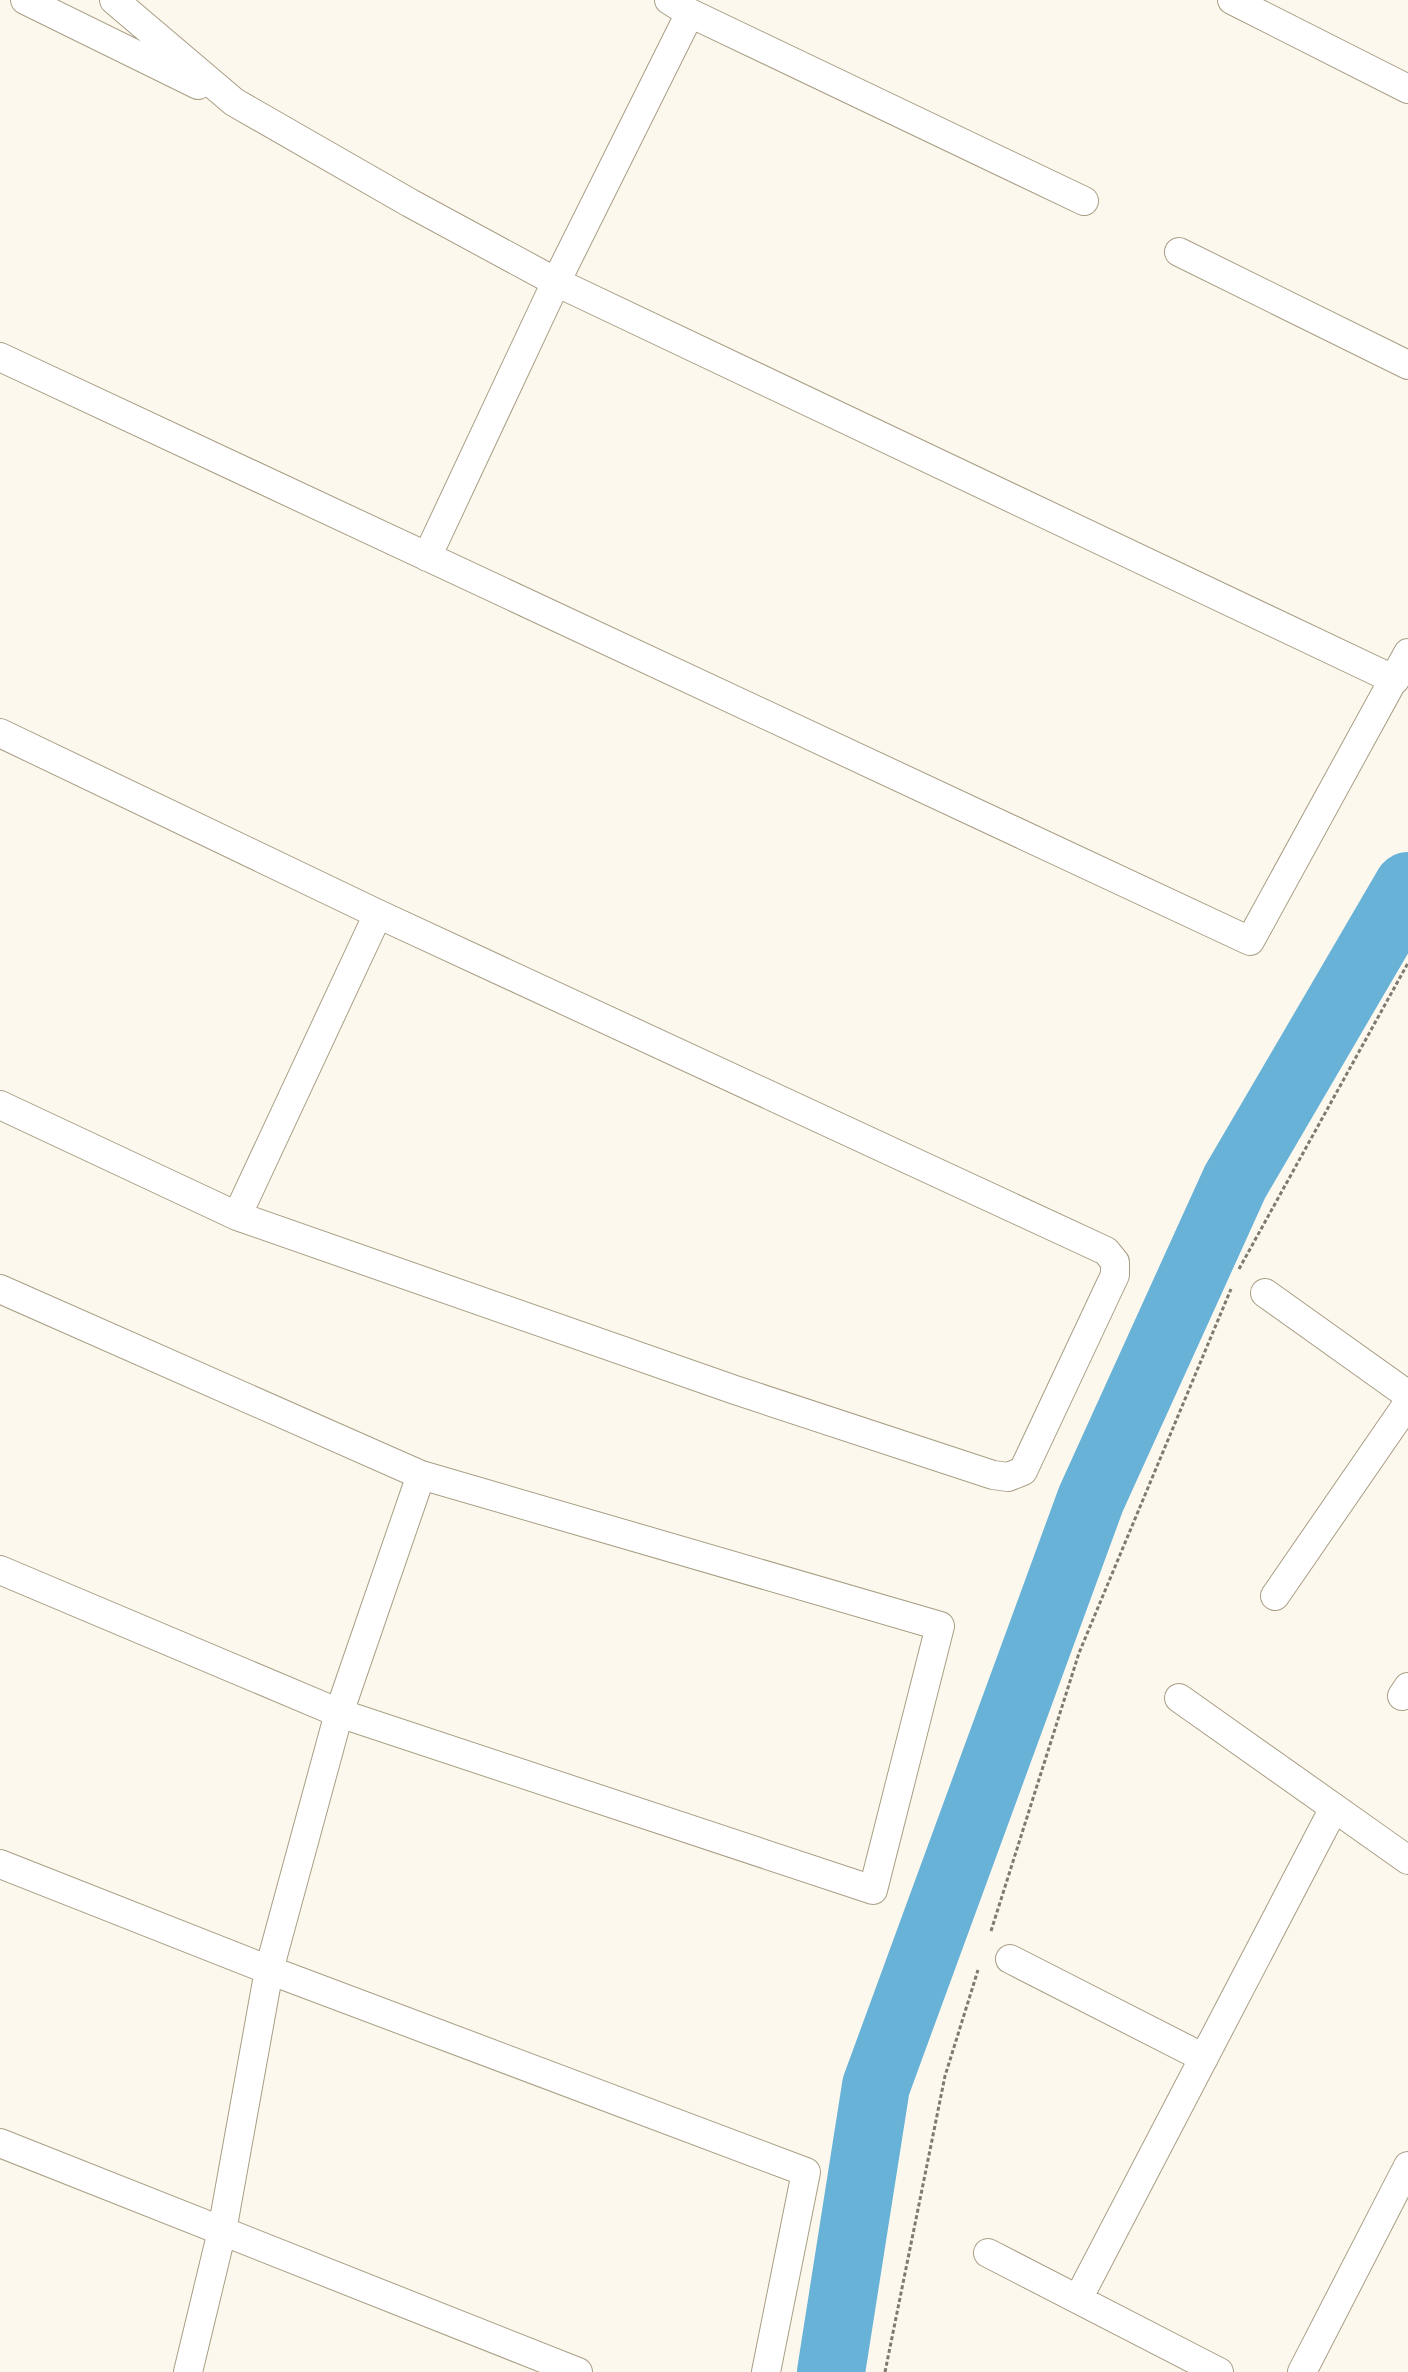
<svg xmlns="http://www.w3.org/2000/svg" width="1408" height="2372" font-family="'Roboto Condensed',sans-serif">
  <rect width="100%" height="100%" fill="#fdf8ee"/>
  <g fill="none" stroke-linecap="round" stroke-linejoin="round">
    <path stroke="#68b2d7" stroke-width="68" d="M 831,2372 L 876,2086 L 1091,1499 L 1235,1182 L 1408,886"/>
    <defs>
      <path id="minor" d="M 25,0 L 198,85
        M 114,0 L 234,102 L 410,203 L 556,282 L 690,13
        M 669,0 L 690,13 L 1084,201
        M 1232,0 L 1408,89
        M 1179,252 L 1408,365
        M 0,357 L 1250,941 L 1408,653
        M 427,557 L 556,282 L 1395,680
        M 0,733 L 378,914 L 1106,1251 L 1115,1262 L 1115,1275 L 1023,1471 L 1008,1477 L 993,1475 L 735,1390 L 237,1216 L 0,1105
        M 237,1216 L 378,914
        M 0,1289 L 421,1475 L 940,1626 L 873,1890 L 339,1713 L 0,1570
        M 1265,1293 L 1408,1395
        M 1275,1596 L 1408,1403
        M 1402,1696 L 1408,1687
        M 1179,1698 L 1408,1860
        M 0,1864 L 269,1970 L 806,2172 L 766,2372
        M 1010,1959 L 1204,2058
        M 0,2143 L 578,2372
        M 988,2253 L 1219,2372
        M 1078,2299 L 1334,1808
        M 188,2372 L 222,2231 L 269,1970 L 339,1713 L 421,1475
        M 1302,2372 L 1408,2166"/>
    </defs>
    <use href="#minor" stroke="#a99e84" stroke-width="30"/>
    <path stroke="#7f7a71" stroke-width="3" stroke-dasharray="4 2.5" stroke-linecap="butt" d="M 1239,1269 L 1408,963
      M 991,1931 L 1079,1653 L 1231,1289
      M 885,2372 L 945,2076 L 978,1970"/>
    <use href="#minor" stroke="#fff" stroke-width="28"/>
  </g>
</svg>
